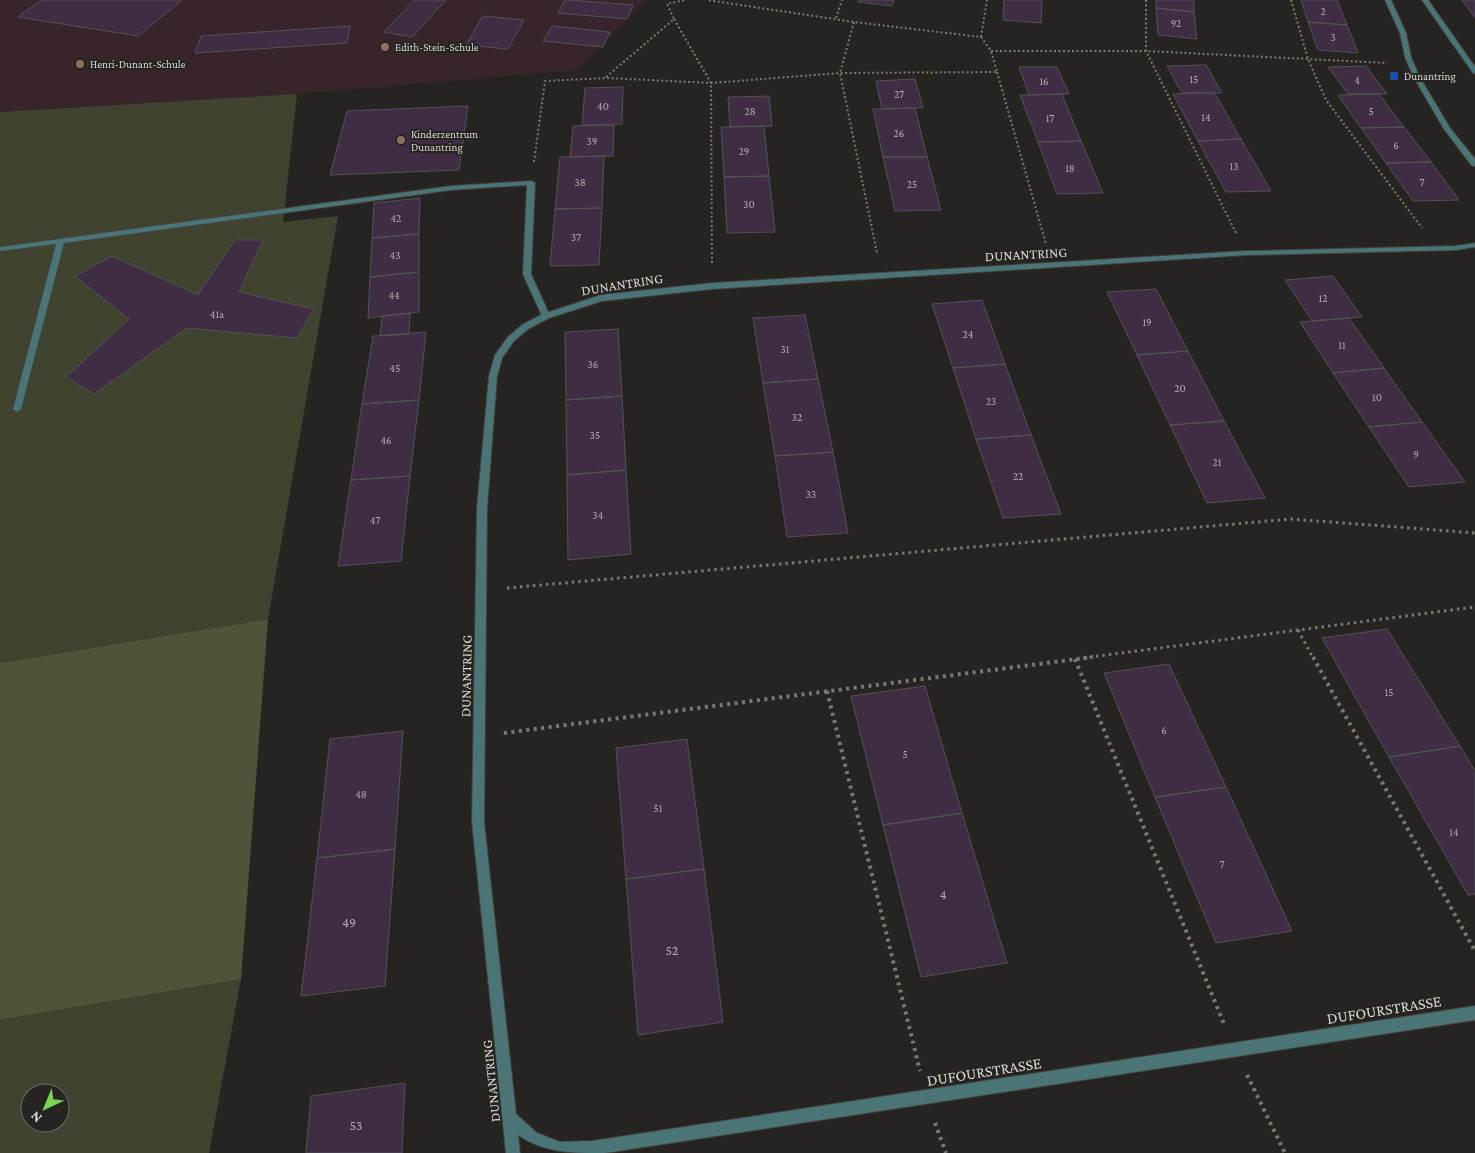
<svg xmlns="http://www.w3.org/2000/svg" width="1475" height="1153" font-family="'Crimson Pro',serif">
  <rect width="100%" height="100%" fill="#262420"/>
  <path fill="#38252c" d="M 0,0 L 646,0 L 577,70 L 297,94 L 0,112 Z"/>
  <path fill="#404330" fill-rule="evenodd" d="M 297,94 L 283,222 L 338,216 L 268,619 L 0,663 L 0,112 Z
    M 241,979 L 209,1153 L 0,1153 L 0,1020 ZM 30,1093 L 60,1093 L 60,1123 L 30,1123 Z"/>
  <path fill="#4f5337" d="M 268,619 L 241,979 L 0,1020 L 0,663 Z"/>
  <path fill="#3f2d44" stroke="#555155" d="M 41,0 L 182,0 L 138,36 L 18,17 Z
    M 414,0 L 446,0 L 412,37 L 384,32 Z
    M 565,0 L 570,0 L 633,5 L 627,19 L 558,13 Z
    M 858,0 L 894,0 L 892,6 L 858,2 Z
    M 1004,0 L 1042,0 L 1041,23 L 1003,20 Z
    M 1156,0 L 1194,0 L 1194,12 L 1156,8 Z
    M 1301,0 L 1337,0 L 1347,25 L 1308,22 Z
    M 1462,0 L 1475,0 L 1475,18 Z
    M 1156,8 L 1194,12 L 1197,39 L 1158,35 Z
    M 483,16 L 524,20 L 508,49 L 466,45 Z
    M 1308,22 L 1347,25 L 1358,53 L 1318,50 Z
    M 350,26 L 347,43 L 195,53 L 201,36 Z
    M 552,26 L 610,32 L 603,47 L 543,41 Z
    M 1206,65 L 1222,93 L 1182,93 L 1167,66 Z
    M 1366,66 L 1387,94 L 1348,94 L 1328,67 Z
    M 1019,67 L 1057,67 L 1069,94 L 1029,95 Z
    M 915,79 L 923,108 L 882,109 L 876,81 Z
    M 623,87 L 622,124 L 582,125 L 585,88 Z
    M 1214,92 L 1241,139 L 1198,141 L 1173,94 Z
    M 1062,94 L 1081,141 L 1038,142 L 1020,95 Z
    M 1379,94 L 1404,127 L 1361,128 L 1338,95 Z
    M 769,96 L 772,126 L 730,127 L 728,97 Z
    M 468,106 L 459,170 L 330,175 L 347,111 Z
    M 915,108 L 927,157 L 883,157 L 873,109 Z
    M 614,125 L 613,156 L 570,157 L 573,126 Z
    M 764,126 L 769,176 L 724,177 L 721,127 Z
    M 1404,127 L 1431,162 L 1386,163 L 1361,128 Z
    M 1241,139 L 1271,191 L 1226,192 L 1198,141 Z
    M 1081,141 L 1103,193 L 1057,194 L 1038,142 Z
    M 604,156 L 602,208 L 555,209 L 560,157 Z
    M 883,157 L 927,157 L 941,210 L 895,211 Z
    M 1431,162 L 1459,200 L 1413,201 L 1386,163 Z
    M 769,176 L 775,232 L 727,233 L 724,177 Z
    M 420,198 L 419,234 L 372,238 L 374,203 Z
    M 602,208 L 599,265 L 550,266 L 555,209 Z
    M 419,234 L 419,272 L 370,277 L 372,238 Z
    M 235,240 L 263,240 L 239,292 L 314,309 L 297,338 L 187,328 L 94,394 L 66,377 L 129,319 L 75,276 L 112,256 L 198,295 Z
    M 419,272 L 419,312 L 368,318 L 370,277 Z
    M 1333,276 L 1362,317 L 1312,321 L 1285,280 Z
    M 1156,289 L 1188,351 L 1137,355 L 1107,292 Z
    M 982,300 L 1005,364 L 953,368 L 932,304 Z
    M 410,313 L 409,334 L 380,336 L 382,316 Z
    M 805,315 L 818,379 L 763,383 L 753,318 Z
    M 1349,318 L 1384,368 L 1333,373 L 1300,322 Z
    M 618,329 L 622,396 L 566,400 L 565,332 Z
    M 426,332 L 419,400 L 362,404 L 373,336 Z
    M 1188,351 L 1224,421 L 1170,425 L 1137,355 Z
    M 1005,364 L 1031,435 L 976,439 L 953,368 Z
    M 1384,368 L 1422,422 L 1369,427 L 1333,373 Z
    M 818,379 L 833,452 L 775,456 L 763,383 Z
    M 622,396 L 626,470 L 567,475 L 566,400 Z
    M 419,400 L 410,476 L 351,480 L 362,404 Z
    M 1224,421 L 1265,498 L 1207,503 L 1170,425 Z
    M 1422,422 L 1465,482 L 1409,487 L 1369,427 Z
    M 1031,435 L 1061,514 L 1003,518 L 976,439 Z
    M 833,452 L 848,533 L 787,537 L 775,456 Z
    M 626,470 L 631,554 L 568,560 L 567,475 Z
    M 410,476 L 401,561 L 338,566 L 351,480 Z
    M 1387,629 L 1460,746 L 1389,757 L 1322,638 Z
    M 1169,664 L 1226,787 L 1155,797 L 1104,673 Z
    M 925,686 L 962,813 L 883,825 L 851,696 Z
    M 403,731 L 395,849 L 317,858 L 330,739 Z
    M 687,739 L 704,869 L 626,879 L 616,748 Z
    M 1460,746 L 1475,771 L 1475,894 L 1468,895 L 1389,757 Z
    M 1226,787 L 1292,931 L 1216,943 L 1155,797 Z
    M 962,813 L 1007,963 L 921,977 L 883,825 Z
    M 395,849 L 385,986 L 301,996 L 317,858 Z
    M 704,869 L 723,1022 L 638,1035 L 626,879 Z
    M 405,1083 L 402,1153 L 306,1153 L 311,1096 Z"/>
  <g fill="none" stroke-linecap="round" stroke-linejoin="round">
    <defs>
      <path id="service" d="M 531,181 L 535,183 L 531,274 L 550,316 L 549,318 L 543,318 L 542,316 L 523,274 L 527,185 L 451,190 L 64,243 L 21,409 L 17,412 L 13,409 L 56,244 L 0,251 L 0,247 L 451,186 Z"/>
      <path id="minor" d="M 1385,0 L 1391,0 L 1406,33 L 1411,57 L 1419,76 L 1450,128 L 1475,159 L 1475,166 L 1472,166 L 1444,129 L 1413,76 L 1405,57 L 1400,33 Z
        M 1422,0 L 1428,0 L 1475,67 L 1475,74 L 1473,73 Z
        M 1475,243 L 1475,247 L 1456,250 L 1246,255 L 712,289 L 602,301 L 549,318 L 528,329 L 514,341 L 502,358 L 497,376 L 487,508 L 484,822 L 516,1114 L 537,1133 L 560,1142 L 592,1141 L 1475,1006 L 1475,1020 L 605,1153 C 572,1153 544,1153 518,1135 L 520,1153 L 506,1153 L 472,822 L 477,508 L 489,376 L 495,355 L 508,337 L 522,325 L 543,314 L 601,295 L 712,283 L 1246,251 L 1456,246 Z"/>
    </defs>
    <use href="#service" stroke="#43413d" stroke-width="2"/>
    <use href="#minor" stroke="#43413d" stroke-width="2"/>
    <path stroke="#7b7975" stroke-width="2" stroke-dasharray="2 2.5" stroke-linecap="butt" d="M 1146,0 L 1146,51 L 1236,233
      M 1291,0 L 1308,59 L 1326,100 L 1422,228
      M 836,18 L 842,0
      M 674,19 L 711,83 L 712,263
      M 854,22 L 840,73 L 877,253
      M 981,37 L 987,0
      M 991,51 L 1146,51 L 1387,63
      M 997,72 L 1046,244
      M 606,77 L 674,19 L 667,4 L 685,0
      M 534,162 L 545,81 L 606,78 L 711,83 L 840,73 L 997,72 L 991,51 L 981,37 L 854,22 L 707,0"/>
    <path stroke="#7b7975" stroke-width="3" stroke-dasharray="2.5 4" stroke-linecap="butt" d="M 507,588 L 1291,519 L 1475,533
      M 1298,630 L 1313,658
      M 1083,658 L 1475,607"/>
    <path stroke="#7b7975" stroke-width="4" stroke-dasharray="3 4.5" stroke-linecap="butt" d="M 1313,657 L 1475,951
      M 1075,659 L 1224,1024
      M 827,691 L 920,1071
      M 504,733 L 1093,657
      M 1247,1075 L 1285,1153
      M 935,1123 L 946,1153"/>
    <use href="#service" fill="#4a7476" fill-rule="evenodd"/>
    <use href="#minor" fill="#4a7476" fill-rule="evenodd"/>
  </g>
  <g fill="#8d6e63" stroke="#262420" stroke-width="2">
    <circle cx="385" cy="47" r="5"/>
    <circle cx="80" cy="64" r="5"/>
    <circle cx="401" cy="140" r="5"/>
  </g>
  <rect fill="#1a4fb4" stroke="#262420" stroke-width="2" x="1389" y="71" width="10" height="10" rx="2.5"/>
  <g text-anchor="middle" stroke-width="4" stroke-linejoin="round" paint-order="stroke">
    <g font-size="11" fill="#b3adb1">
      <text x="1323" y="15">2</text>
      <text x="1176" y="27">92</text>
      <text x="1333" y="41">3</text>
      <text x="1194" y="83">15</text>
      <text x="1357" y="84">4</text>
      <text x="1044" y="85">16</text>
      <text x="899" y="98">27</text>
      <text x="603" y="110">40</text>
      <text x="750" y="115">28</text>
      <text x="1371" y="115">5</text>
      <text x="1206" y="121">14</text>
      <text x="1050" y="122">17</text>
      <text x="899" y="137">26</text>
      <text x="592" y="145">39</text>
      <text x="1396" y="149">6</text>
      <text x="744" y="155">29</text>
      <text x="1234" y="170">13</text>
      <text x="1070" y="172">18</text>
      <text x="580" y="186">38</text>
      <text x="1422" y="186">7</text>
      <text x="912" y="188">25</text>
      <text x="749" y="208">30</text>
      <text x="396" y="222">42</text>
      <text x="576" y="241">37</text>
      <text x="395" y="259">43</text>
      <text x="394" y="299">44</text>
      <text x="1323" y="302">12</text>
      <text x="217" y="318">41a</text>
      <text x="1147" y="326">19</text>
      <text x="968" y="338">24</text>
      <text x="1342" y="349">11</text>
      <text x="785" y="353">31</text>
      <text x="593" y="368">36</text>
      <text x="395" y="372">45</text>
      <text x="1180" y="392">20</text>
      <text x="1377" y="401">10</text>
      <text x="991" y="405">23</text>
      <text x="797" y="421">32</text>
      <text x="595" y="439">35</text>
      <text x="386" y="444">46</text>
      <text x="1416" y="458">9</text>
      <text x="1217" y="466">21</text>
      <text x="1018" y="480">22</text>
      <text x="811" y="498">33</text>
      <text x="598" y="519">34</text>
      <text x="375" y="524">47</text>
      <text x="1389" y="696">15</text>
      <text x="1164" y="734">6</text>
      <text x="905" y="758">5</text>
      <text x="361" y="798">48</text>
      <text x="658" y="812">51</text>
      <text x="1454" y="836">14</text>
      <text x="1222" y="868">7</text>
    </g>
    <g font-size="11" fill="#dad8d5" stroke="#262420" text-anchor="start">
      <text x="395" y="51">Edith-Stein-Schule</text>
      <text x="90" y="68">Henri-Dunant-Schule</text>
      <text x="1404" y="80">Dunantring</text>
      <text x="411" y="138">Kinderzentrum<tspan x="411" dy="13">Dunantring</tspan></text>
    </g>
    <g font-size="14" fill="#dad8d5" stroke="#262420">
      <text transform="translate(1026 254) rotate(-3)" y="5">DUNANTRING</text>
      <text transform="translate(622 284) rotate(-9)" y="5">DUNANTRING</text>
      <text transform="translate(466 676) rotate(-89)" y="5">DUNANTRING</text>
      <text transform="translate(491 1081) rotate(-96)" y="5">DUNANTRING</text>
    </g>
    <g font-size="14" fill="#b3adb1">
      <text x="943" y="899">4</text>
      <text x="349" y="927">49</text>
      <text x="672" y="955">52</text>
      <text x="356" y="1130">53</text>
    </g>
    <g font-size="16" fill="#dad8d5" stroke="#262420">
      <text transform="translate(1384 1009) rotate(-9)" y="6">DUFOURSTRASSE</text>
      <text transform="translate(984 1071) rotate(-9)" y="6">DUFOURSTRASSE</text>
    </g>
  </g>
  <g transform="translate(45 1108) rotate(224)"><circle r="24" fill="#262420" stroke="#6e6c68"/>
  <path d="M0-4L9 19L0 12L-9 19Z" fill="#7ad156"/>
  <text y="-8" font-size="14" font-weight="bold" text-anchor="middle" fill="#dad8d5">N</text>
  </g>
</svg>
